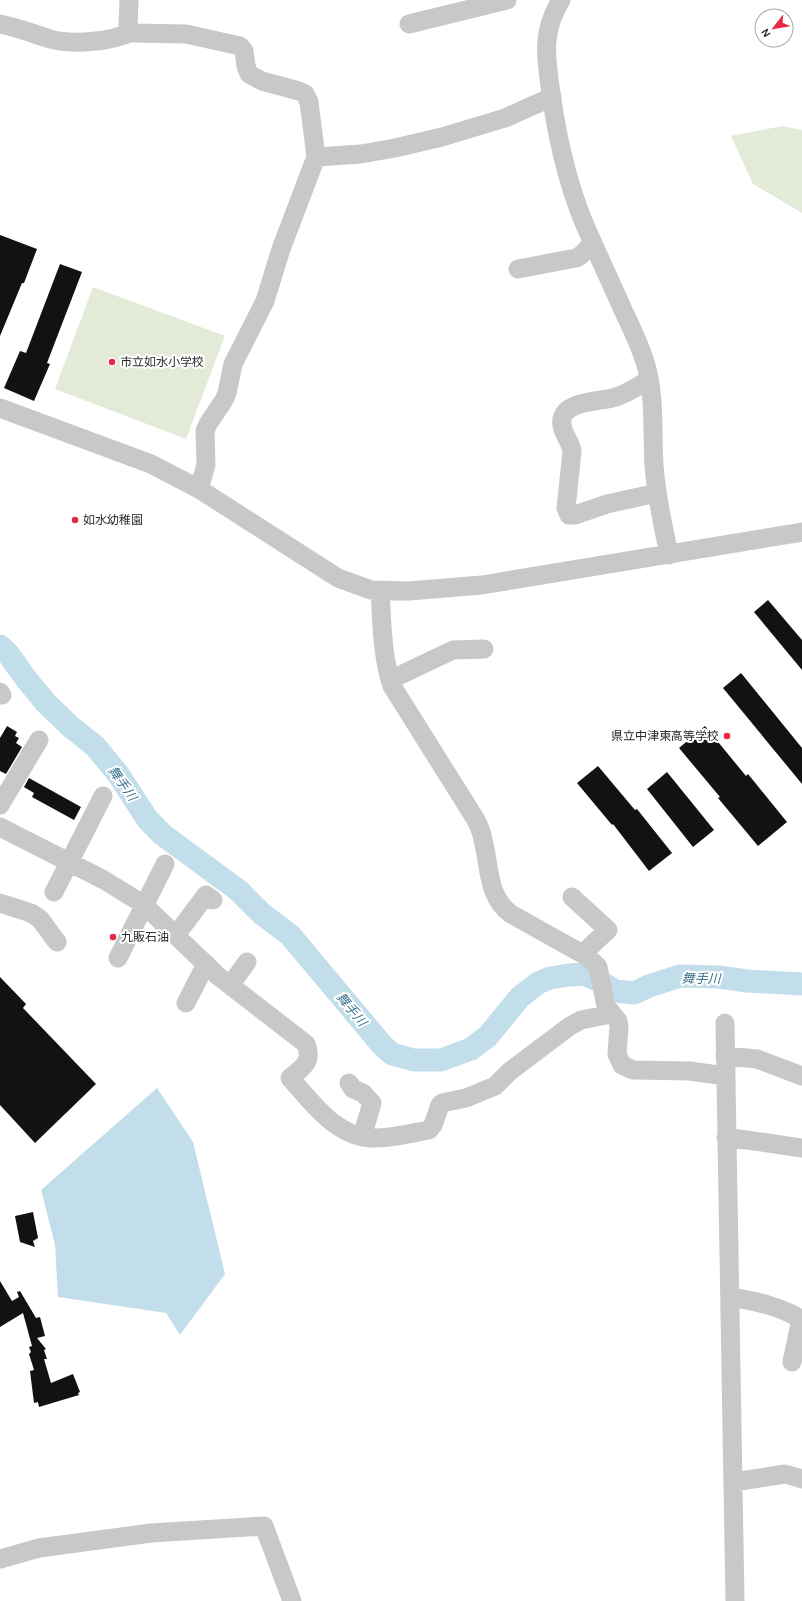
<svg xmlns="http://www.w3.org/2000/svg" width="802" height="1601" font-family="Karla,'Noto Sans JP',sans-serif">
  <rect width="100%" height="100%" fill="#fff"/>
  <path fill="#e3ead8" d="M 782,126 L 802,130 L 802,213 L 753,184 L 731,136 Z
    M 93,287 L 225,336 L 186,439 L 55,389 Z"/>
  <path fill="#c3deeb" d="M 157,1088 L 193,1142 L 225,1274 L 180,1335 L 166,1313 L 58,1297 L 55,1245 L 41,1190 Z"/>
  <g fill="none" stroke-linecap="round" stroke-linejoin="round">
    <path stroke="#c3deeb" stroke-width="23" d="M 0,646 L 9,655 L 27,680 L 46,703 L 71,727 L 95,746 L 118,774 L 148,820 L 163,835 L 238,890 L 262,914 L 290,935 L 382,1045 L 392,1054 L 414,1060 L 441,1060 L 471,1049 L 488,1036 L 520,997 L 538,983 L 550,978 L 569,975 L 585,974 L 599,981 L 615,991 L 634,993 L 649,986 L 680,976 L 719,977 L 747,981 L 802,984"/>
  </g>
  <path fill="#121212" d="M 0,235 L 37,249 L 24,283 L 22,283 L 0,336 Z
    M 60,264 L 82,272 L 47,363 L 50,364 L 34,401 L 4,388 L 20,351 L 26,353 Z
    M 768,600 L 802,640 L 802,670 L 754,612 Z
    M 741,673 L 802,748 L 802,784 L 723,688 Z
    M 7,726 L 17,732 L 15,736 L 19,738 L 16,743 L 22,747 L 6,774 L 0,771 L 0,738 Z
    M 705,726 L 746,776 L 748,774 L 787,822 L 758,846 L 718,798 L 720,797 L 679,748 Z
    M 598,766 L 635,810 L 637,809 L 672,853 L 649,871 L 613,824 L 612,825 L 577,783 Z
    M 667,772 L 714,830 L 693,847 L 647,789 Z
    M 29,778 L 81,807 L 74,820 L 32,797 L 34,793 L 24,787 Z
    M 0,977 L 26,1004 L 23,1008 L 96,1084 L 35,1143 L 0,1105 Z
    M 33,1212 L 38,1238 L 33,1241 L 35,1247 L 20,1242 L 15,1216 Z
    M 0,1281 L 12,1301 L 19,1297 L 17,1292 L 20,1291 L 36,1318 L 40,1317 L 45,1336 L 37,1338 L 46,1349 L 44,1350 L 47,1359 L 44,1359 L 51,1383 L 73,1374 L 80,1392 L 78,1393 L 79,1395 L 39,1407 L 38,1402 L 34,1403 L 30,1371 L 34,1370 L 29,1354 L 31,1352 L 29,1347 L 32,1346 L 23,1313 L 0,1327 Z"/>
  <g fill="none" stroke-linecap="round" stroke-linejoin="round">
    <path stroke="#c8c8c8" stroke-width="19" d="M 129,0 L 128,27 L 133,33 L 186,34 L 240,46 L 244,51 L 246,66 L 249,74 L 262,81 L 299,91 L 305,94 L 309,102 L 316,157
      M 561,0 C 541,32 546,58 551,93 C 558,144 570,195 592,241 C 602,264 613,287 623,310 C 632,329 642,349 647,369 C 655,400 652,434 654,465 C 656,495 663,525 669,555
      M 0,24 C 18,27 33,34 50,39 C 71,45 112,42 131,32
      M 409,24 L 507,0
      M 518,269 L 576,258 L 580,256 L 593,243
      M 649,380 C 638,386 628,393 616,397 C 602,402 566,400 562,419 C 560,432 570,439 572,451 L 566,508 L 569,515 L 575,515 L 607,504 L 657,493
      M 0,408 L 151,464 L 199,489 L 338,578 L 371,590 L 409,591 L 482,585 L 802,532
      M 199,489 L 206,465 L 205,431 L 208,424 L 224,400 L 227,393 L 233,364 L 265,301 L 281,249 L 316,157 L 361,154 L 395,148 L 442,137 L 505,118 L 552,97
      M 380,591 C 382,623 382,656 392,686 L 476,820 C 479,826 482,833 483,840 C 490,866 487,897 511,914 L 588,957 L 598,967 L 606,1006 L 618,1021 L 619,1026 L 617,1054 L 622,1065 L 633,1070 L 690,1071 L 725,1076
      M 390,680 L 453,650 L 484,649
      M 0,692 L 2,695
      M 0,805 L 39,740
      M 0,827 L 104,880 L 143,904 L 218,976 L 306,1044 C 313,1062 303,1067 290,1078 C 312,1102 336,1137 372,1138 C 390,1139 411,1133 429,1130 L 433,1125 L 440,1105 L 442,1103 L 466,1098 L 495,1086 L 509,1072 L 570,1026 L 581,1020 L 611,1014
      M 54,892 L 103,796
      M 572,897 L 608,930 L 596,941 L 583,954
      M 0,903 L 31,913 L 40,919 L 57,942
      M 176,935 L 206,895 L 213,900
      M 118,958 L 165,864
      M 231,984 L 247,962
      M 186,1003 L 206,964
      M 725,1023 L 735,1601
      M 725,1056 L 757,1059 L 802,1076
      M 349,1083 L 353,1089 L 363,1093 L 372,1103 L 362,1137
      M 726,1137 L 802,1148
      M 730,1297 C 755,1301 779,1306 801,1319 L 792,1362
      M 734,1482 L 785,1474 L 802,1479
      M 0,1559 L 39,1548 L 151,1533 L 264,1526 L 292,1601"/>
  </g>
  <g fill="#e82844" stroke="#fff" stroke-width="1.5">
    <circle cx="112" cy="362" r="4"/>
    <circle cx="75" cy="520" r="4"/>
    <circle cx="727" cy="736" r="4"/>
    <circle cx="113" cy="937" r="4"/>
  </g>
  <g text-anchor="middle" stroke-width="4" stroke-linejoin="round" paint-order="stroke">
    <g font-size="12" fill="#2b2b2b" stroke="#fff" text-anchor="start">
      <text x="120" y="366">市立如水小学校</text>
      <text x="83" y="524">如水幼稚園</text>
      <text x="719" y="740" text-anchor="end">県立中津東高等学校</text>
      <text x="121" y="941">九販石油</text>
    </g>
    <g font-size="13" font-style="italic" fill="#39738e" stroke="#fff">
      <text transform="translate(123 783) rotate(55)" y="5">舞手川</text>
      <text transform="translate(701 978) rotate(1)" y="5">舞手川</text>
      <text transform="translate(352 1009) rotate(50)" y="5">舞手川</text>
    </g>
  </g>
  <g transform="translate(774 28) rotate(239)"><circle r="19" fill="#ffffff" stroke="#aaaaaa"/>
  <path d="M0-3L7 15L0 10L-7 15Z" fill="#e82844"/>
  <text y="-6" font-size="11" font-weight="bold" text-anchor="middle" fill="#2b2b2b">N</text>
  </g>
</svg>
